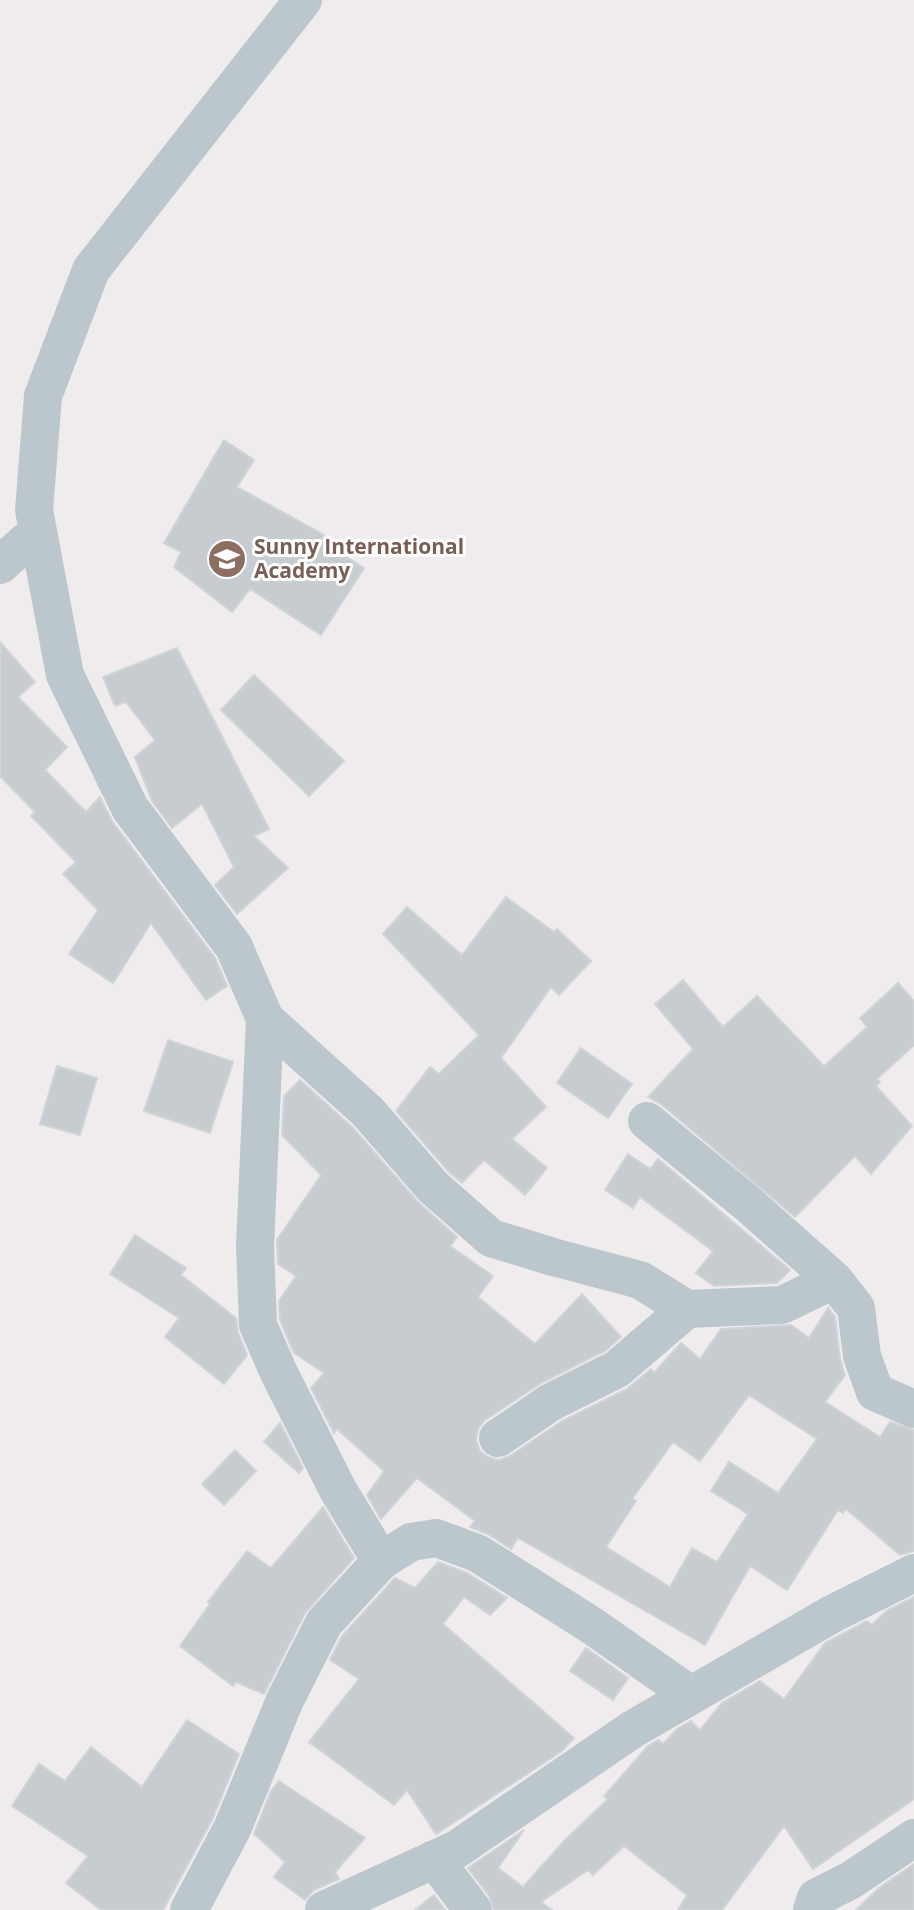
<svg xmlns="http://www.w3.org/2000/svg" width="914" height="1910" font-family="'Open Sans',sans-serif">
  <rect width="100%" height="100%" fill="#f0eced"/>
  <path fill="#c6ccd0" stroke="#d0d4d9" stroke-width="2" fill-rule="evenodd" d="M 224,440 L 254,460 L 237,487 L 324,535 L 321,541 L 364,568 L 321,635 L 250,589 L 232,612 L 174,567 L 181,552 L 164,543 Z
    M 0,642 L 35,682 L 18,697 L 67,747 L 45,770 L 86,812 L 100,797 L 112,821 L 215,958 L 227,986 L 206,1000 L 151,923 L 113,983 L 69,954 L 98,910 L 63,874 L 76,862 L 31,816 L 35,812 L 0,776 Z
    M 177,648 L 269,829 L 254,836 L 288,868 L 237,914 L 215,885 L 234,867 L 202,804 L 172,828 L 152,801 L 135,757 L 155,740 L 126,702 L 115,706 L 103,677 Z
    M 254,675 L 344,761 L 309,796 L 221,710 Z
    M 506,897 L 554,932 L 557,929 L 591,961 L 559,995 L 551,987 L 501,1058 L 546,1107 L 512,1139 L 547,1168 L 525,1195 L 484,1160 L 462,1183 L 449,1172 L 396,1111 L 430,1067 L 439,1074 L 479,1035 L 383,934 L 407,907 L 462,955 Z
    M 683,980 L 723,1027 L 757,996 L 824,1066 L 867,1027 L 860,1018 L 898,983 L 914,1001 L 914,1045 L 877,1079 L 880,1082 L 876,1086 L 912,1126 L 871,1174 L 855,1156 L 795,1217 L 661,1104 L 648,1097 L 693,1049 L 655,1004 Z
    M 168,1040 L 233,1062 L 210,1133 L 144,1111 Z
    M 581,1048 L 632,1084 L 608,1118 L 557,1083 Z
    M 57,1066 L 97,1078 L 80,1135 L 40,1124 Z
    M 300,1080 L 352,1127 L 417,1201 L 457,1237 L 450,1246 L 493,1276 L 478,1297 L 535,1344 L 582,1294 L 621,1337 L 605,1351 L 541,1383 L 485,1420 L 478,1429 L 476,1440 L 480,1451 L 488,1457 L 499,1460 L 510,1456 L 562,1421 L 627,1389 L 651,1369 L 654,1373 L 681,1343 L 700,1359 L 721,1329 L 791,1325 L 809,1338 L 828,1308 L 835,1317 L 840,1359 L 845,1375 L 825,1402 L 880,1437 L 890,1422 L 914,1430 L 914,1551 L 900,1555 L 846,1509 L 843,1513 L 838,1510 L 787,1590 L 750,1566 L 705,1645 L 518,1538 L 511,1549 L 488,1534 L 470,1527 L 475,1521 L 417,1478 L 381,1519 L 367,1495 L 384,1471 L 337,1429 L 334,1433 L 311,1388 L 324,1373 L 294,1353 L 280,1320 L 279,1301 L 296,1276 L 278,1264 L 277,1240 L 321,1175 L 282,1135 L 284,1096 ZM 749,1395 L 817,1439 L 778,1493 L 729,1462 L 711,1491 L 748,1514 L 717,1562 L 692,1548 L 670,1587 L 606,1547 L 636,1501 L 632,1499 L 673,1442 L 700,1461 Z
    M 628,1154 L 650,1169 L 658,1159 L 790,1270 L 777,1283 L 714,1286 L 696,1273 L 713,1251 L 640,1197 L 633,1208 L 605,1190 Z
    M 135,1235 L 186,1268 L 181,1275 L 236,1318 L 238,1333 L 247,1355 L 224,1384 L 165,1337 L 179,1318 L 110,1274 Z
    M 280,1423 L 303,1468 L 299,1473 L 264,1442 Z
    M 235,1450 L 256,1471 L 224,1505 L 202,1484 Z
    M 323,1507 L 354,1558 L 305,1613 L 264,1694 L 236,1682 L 233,1686 L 180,1646 L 210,1604 L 208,1602 L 247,1551 L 271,1568 Z
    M 438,1562 L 467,1573 L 507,1598 L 490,1615 L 464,1597 L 443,1624 L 574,1738 L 562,1751 L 436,1834 L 407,1790 L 394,1805 L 309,1742 L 359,1679 L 330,1660 L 342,1636 L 395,1578 L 415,1588 Z
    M 914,1597 L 914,1799 L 813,1869 L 784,1826 L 722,1910 L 678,1910 L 687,1895 L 624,1846 L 593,1875 L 588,1870 L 541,1902 L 552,1910 L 494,1910 L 490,1897 L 468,1868 L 524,1830 L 498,1868 L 523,1887 L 564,1841 L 608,1799 L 604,1796 L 648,1746 L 658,1740 L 663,1744 L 677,1729 L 691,1721 L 700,1730 L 722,1703 L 760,1681 L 784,1699 L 825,1643 L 867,1621 L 872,1625 L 886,1611 Z
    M 586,1648 L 628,1678 L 613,1700 L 570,1671 Z
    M 187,1720 L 239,1754 L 212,1820 L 163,1910 L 101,1910 L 66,1883 L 88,1856 L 12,1806 L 39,1764 L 65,1781 L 91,1747 L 142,1787 Z
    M 279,1781 L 365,1838 L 335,1872 L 339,1879 L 314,1890 L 305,1900 L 274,1877 L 285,1862 L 254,1834 L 271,1791 Z
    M 914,1864 L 914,1910 L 856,1910 L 879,1888 Z
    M 434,1895 L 445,1910 L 415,1910 Z"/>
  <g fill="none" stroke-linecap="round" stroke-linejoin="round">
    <path stroke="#bbc7cc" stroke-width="38" d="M 303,0 L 91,270 L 43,396 L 34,510 L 65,675 L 130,808 L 234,947 L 265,1019 L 255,1246 L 258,1325 L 279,1373 L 338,1490 L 381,1561
      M 0,565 L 38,531
      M 265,1019 L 368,1112 L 433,1187 L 491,1238 L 553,1257 L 640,1280 L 687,1309 L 782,1305 L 834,1280 L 856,1308 L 862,1356 L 875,1392 L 914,1409
      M 647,1121 L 747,1203 L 834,1280
      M 498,1438 L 551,1402 L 617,1369 L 687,1309
      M 434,1859 L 473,1910
      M 189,1910 L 232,1829 L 285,1700 L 324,1623 L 381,1561 L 411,1542 L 436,1538 L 477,1553 L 591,1625 L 691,1695
      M 324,1910 L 457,1849 L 633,1729 L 832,1614 L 914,1573
      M 812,1910 L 816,1898 L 851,1880 L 914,1838"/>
  </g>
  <defs>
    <symbol id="school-disc" viewBox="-11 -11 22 22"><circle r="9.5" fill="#8d6e63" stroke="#fff"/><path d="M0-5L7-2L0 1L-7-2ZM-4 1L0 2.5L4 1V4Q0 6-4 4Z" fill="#fff"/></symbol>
  </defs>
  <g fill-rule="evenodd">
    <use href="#school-disc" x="205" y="537" width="44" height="44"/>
  </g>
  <g text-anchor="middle" stroke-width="6" stroke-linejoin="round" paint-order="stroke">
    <g font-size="21" font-weight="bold" fill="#785e54" stroke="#fff" text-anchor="start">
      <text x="254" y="554">Sunny International<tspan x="254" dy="24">Academy</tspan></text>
    </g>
  </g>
</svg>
